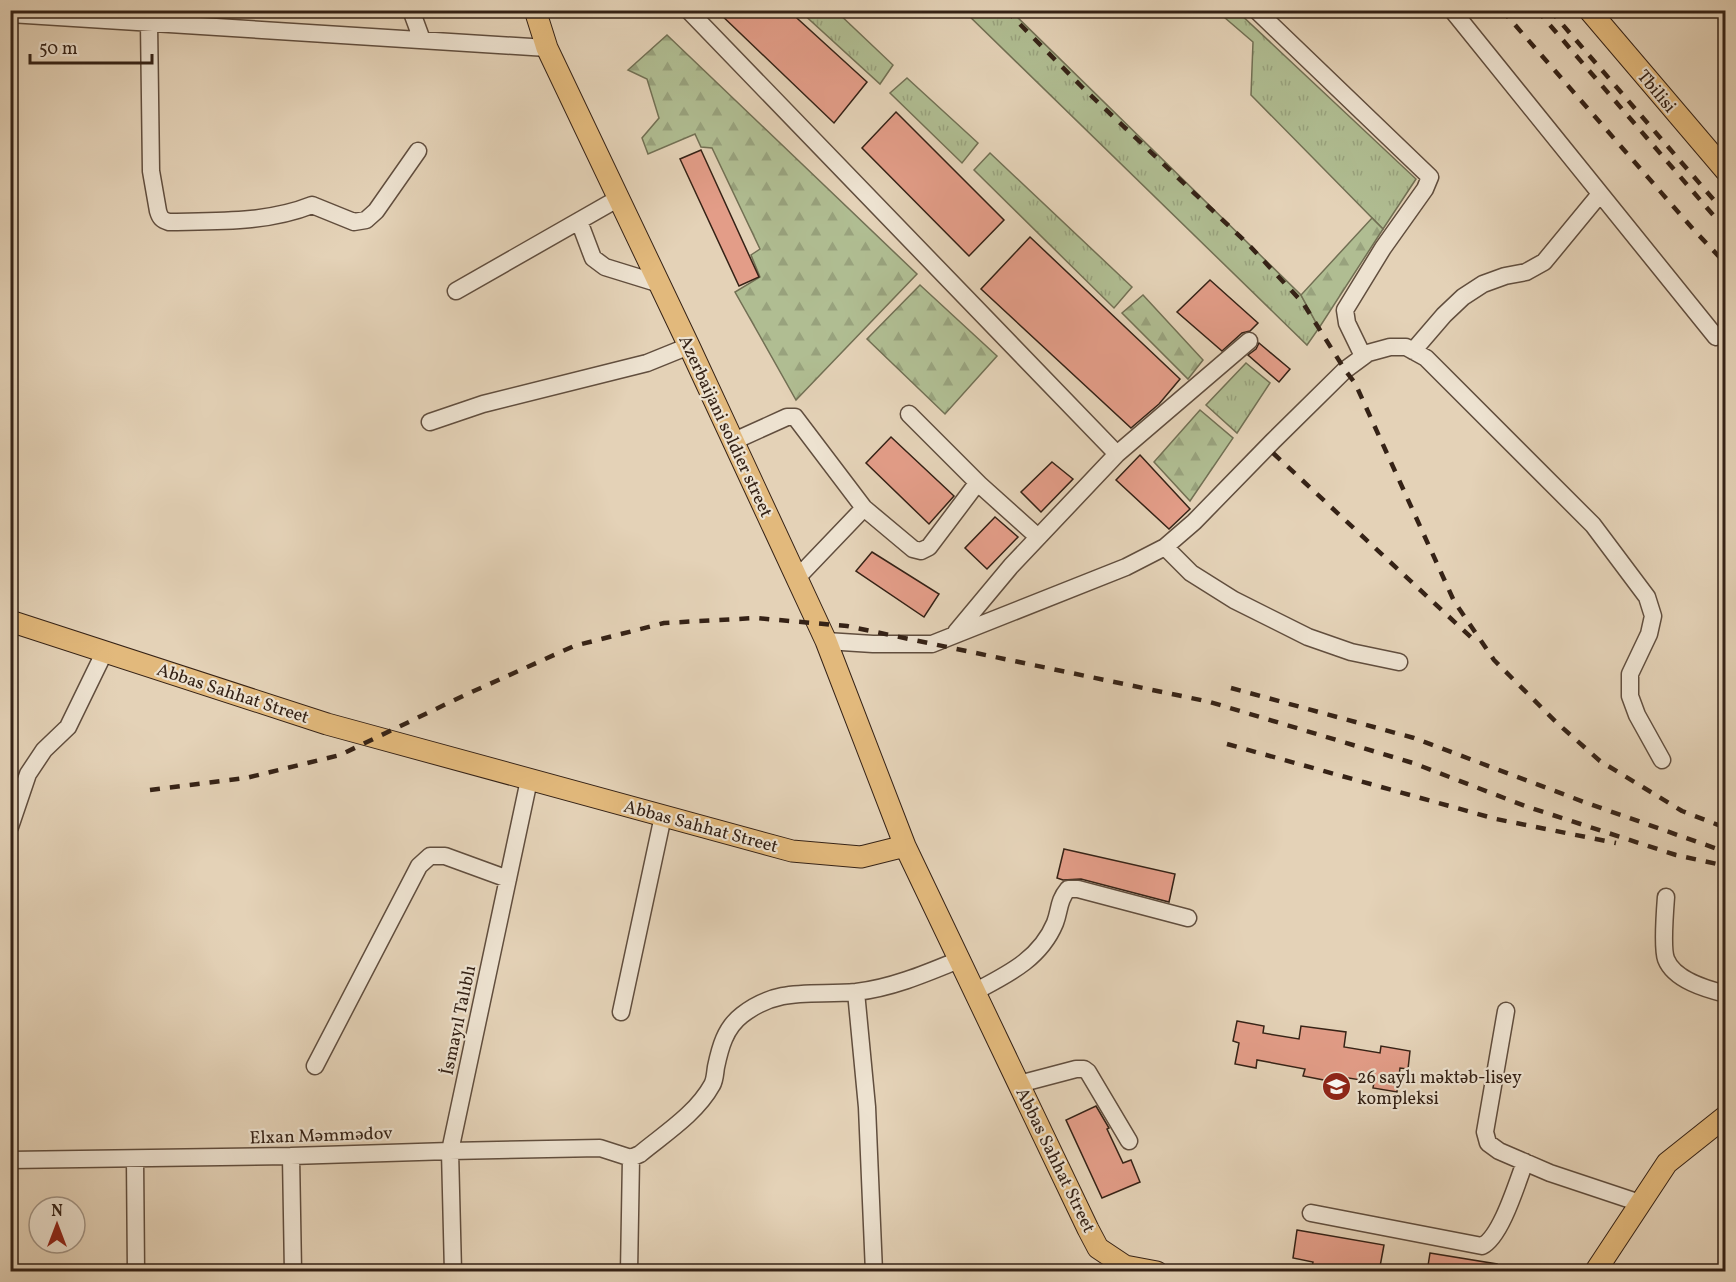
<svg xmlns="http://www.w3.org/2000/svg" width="1736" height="1282" font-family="Vollkorn,serif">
  <defs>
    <pattern id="grass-tufts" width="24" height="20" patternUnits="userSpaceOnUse" patternTransform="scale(1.5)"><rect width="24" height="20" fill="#b0bd92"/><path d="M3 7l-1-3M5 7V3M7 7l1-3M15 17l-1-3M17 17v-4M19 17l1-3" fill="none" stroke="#98a27d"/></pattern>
    <pattern id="forest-firs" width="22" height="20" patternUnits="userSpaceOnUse" patternTransform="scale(1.5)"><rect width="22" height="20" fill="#b0bd92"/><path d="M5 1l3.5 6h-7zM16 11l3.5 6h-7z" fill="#98a27d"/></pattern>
  </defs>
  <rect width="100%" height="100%" fill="#e4d2b7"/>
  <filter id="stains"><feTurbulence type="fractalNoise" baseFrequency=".00333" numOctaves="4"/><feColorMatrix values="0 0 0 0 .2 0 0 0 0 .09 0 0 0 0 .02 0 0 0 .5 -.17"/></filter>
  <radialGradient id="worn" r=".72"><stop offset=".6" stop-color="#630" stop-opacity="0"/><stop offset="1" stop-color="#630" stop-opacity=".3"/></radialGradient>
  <path fill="url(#grass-tufts)" stroke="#727054" stroke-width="1.5" d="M 800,11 L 836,11 L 893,65 L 880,84 Z
    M 964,11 L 1011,11 L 1301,295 L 1319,328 L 1307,345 Z
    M 1217,11 L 1237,11 L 1416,179 L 1383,229 L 1251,95 L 1253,42 Z
    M 907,78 L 978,143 L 962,163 L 890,93 Z
    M 990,153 L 1132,287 L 1114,308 L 974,170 Z
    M 1246,363 L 1270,383 L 1237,433 L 1206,405 Z"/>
  <path fill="url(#forest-firs)" stroke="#727054" stroke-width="1.5" d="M 667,35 L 917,274 L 796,400 L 735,292 L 760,277 L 751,255 L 760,249 L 712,148 L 701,147 L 695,134 L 648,154 L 642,138 L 659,118 L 647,79 L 628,70 Z
    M 1372,218 L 1383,229 L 1319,328 L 1301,295 Z
    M 920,285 L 997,356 L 945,414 L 867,339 Z
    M 1143,295 L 1203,360 L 1188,379 L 1122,313 Z
    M 1200,410 L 1233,438 L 1190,501 L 1154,462 Z"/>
  <path fill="#e39d88" stroke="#352216" stroke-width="1.5" d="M 716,10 L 788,10 L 867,82 L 834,123 Z
    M 896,112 L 1004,220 L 969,256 L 862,148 Z
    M 701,150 L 759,277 L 739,286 L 680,159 Z
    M 1030,237 L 1180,379 L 1159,404 L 1131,428 L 981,289 Z
    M 1210,280 L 1258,323 L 1250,331 L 1242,333 L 1222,351 L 1177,312 Z
    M 1259,343 L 1290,369 L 1279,382 L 1248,355 L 1256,349 Z
    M 891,437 L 954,496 L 929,524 L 866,463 Z
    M 1140,455 L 1190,509 L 1169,529 L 1116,480 Z
    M 1052,462 L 1073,479 L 1041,512 L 1021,492 Z
    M 995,517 L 1018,537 L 987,569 L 965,548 Z
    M 872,552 L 939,594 L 924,617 L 856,571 Z
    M 1064,849 L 1175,874 L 1169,902 L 1081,879 L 1063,880 L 1057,878 Z
    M 1237,1021 L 1264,1026 L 1263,1033 L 1299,1039 L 1301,1026 L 1346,1032 L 1344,1047 L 1380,1053 L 1381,1046 L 1410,1051 L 1408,1069 L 1400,1068 L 1397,1092 L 1373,1088 L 1374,1082 L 1330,1075 L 1329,1081 L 1303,1076 L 1305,1069 L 1257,1060 L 1256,1068 L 1235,1064 L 1239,1043 L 1233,1041 Z
    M 1096,1106 L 1109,1128 L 1107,1129 L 1123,1163 L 1131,1160 L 1140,1182 L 1102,1198 L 1066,1120 Z
    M 1297,1230 L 1384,1245 L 1379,1272 L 1363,1272 L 1346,1268 L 1345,1272 L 1311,1272 L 1313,1262 L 1293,1258 Z
    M 1430,1253 L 1497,1264 L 1497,1272 L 1427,1272 Z"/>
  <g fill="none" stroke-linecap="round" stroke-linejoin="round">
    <defs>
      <path id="minor" d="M 411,10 L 422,40
        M 688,10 L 1117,454
        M 1256,10 L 1430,177 L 1425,189 L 1383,248 L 1345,310 L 1347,323 L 1363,356
        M 1452,10 L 1716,337
        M 10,14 L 547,48
        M 149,23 L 151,171 L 158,211 C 160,218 162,220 169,222 C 217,221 267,223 312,205 L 354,222 L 366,220 L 376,211 L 418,151
        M 579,221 L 593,258 L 605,267 L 660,284
        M 456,291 L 619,198
        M 1413,351 L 1444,315 L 1463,297 L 1483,284 L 1505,276 L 1526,272 L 1544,262 L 1600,194
        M 909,414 L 979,484
        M 430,422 L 483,404 L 647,363 L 689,346
        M 734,441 L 787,417 L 795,417 L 864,508 L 913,549 L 921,551 L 929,547 L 972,490 L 979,484 L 1038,537
        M 1165,547 L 1191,573 L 1234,600 L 1308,637 L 1351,652 L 1399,662
        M 797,578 L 864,508
        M 956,632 L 1011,566 L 1117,454 L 1249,341
        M 826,641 L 873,644 L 932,644 L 1126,567 L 1165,547 L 1194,522 L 1273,441 L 1345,370 L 1368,353 L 1390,347 L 1406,347 L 1426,358 L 1593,525 L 1647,597 L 1653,616 L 1649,634 L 1630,674 L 1630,696 L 1637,715 L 1662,760
        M 10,827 L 28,774 L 44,750 L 68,727 L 105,651
        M 1666,897 C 1665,910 1662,948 1666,959 C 1674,980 1706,989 1726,994
        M 976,991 C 1008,974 1040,959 1055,923 C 1060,910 1058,901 1068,889 L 1078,889 L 1188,918
        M 856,992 L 867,1107 L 874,1272
        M 1506,1011 L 1485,1132 L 1488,1143 L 1499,1151 L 1550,1173 L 1640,1203
        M 621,1012 L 663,816
        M 315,1066 L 419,866 L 430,856 L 445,856 L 508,879
        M 1019,1084 L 1076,1069 L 1084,1069 L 1088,1072 L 1129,1141
        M 291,1156 L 293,1272
        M 631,1158 L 640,1154 C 664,1134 696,1114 712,1085 C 715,1080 715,1073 716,1067 C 720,1048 725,1028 742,1015 C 779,986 813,996 856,992 C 892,988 927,973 961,959
        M 135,1159 L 136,1272
        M 10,1160 L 291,1156 L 450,1151 L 600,1148 L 631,1158
        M 1311,1213 L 1482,1246 C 1501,1237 1517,1183 1525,1162
        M 453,1272 L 450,1151 L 529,780
        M 629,1272 L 631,1158"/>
      <path id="major" d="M 535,10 L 547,48 L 689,346 L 826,641 L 905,846 L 1088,1229 L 1098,1248 L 1125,1266 L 1157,1272
        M 1589,10 L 1726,171
        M 10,621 L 327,724 L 792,851 L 861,857 L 905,846
        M 1595,1272 L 1667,1163 L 1726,1116"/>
    </defs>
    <use href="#minor" stroke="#614e3e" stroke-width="19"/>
    <use href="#major" stroke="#352216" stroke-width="23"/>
    <use href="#minor" stroke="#ede2d0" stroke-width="16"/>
    <use href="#major" stroke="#e2b97c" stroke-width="21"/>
    <path stroke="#352216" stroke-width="4.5" stroke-dasharray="10 10" stroke-linecap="butt" d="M 1006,10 L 1083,88 L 1248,244 L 1303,303 L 1345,370 L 1355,383 L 1454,601 L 1494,660 L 1557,723 L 1600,761 L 1682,811 L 1726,828
      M 1502,10 L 1693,229 L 1726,264
      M 1537,10 L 1726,230
      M 1550,10 L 1726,214
      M 1273,453 L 1475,641
      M 1231,688 L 1414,738 L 1584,802 L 1726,852
      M 1227,744 L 1496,819 L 1616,843
      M 150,790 L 246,778 L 340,755 L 465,695 L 574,646 L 664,623 L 756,618 L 847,626 L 1210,702 L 1413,763 L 1525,806 L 1676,855 L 1726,866"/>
  </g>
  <defs>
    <symbol id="school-disc" viewBox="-11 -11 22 22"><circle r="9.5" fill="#8f2418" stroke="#ede2d0"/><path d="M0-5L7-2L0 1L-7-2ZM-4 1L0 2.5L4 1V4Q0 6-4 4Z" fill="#fff"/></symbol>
  </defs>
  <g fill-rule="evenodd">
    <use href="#school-disc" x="1320" y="1070" width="33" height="33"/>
  </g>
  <g text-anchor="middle" stroke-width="4.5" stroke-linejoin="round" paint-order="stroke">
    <g font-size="18" fill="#352216" stroke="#ede2d0">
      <text transform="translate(1657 91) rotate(50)" y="6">Tbilisi</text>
      <text transform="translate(726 426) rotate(65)" y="6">Azerbaijani soldier street</text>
      <text transform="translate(233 693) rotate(18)" y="6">Abbas Sahhat Street</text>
      <text transform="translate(701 826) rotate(15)" y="6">Abbas Sahhat Street</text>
      <text transform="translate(458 1020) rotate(-78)" y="6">İsmayıl Talıblı</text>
      <text transform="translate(321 1135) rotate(-2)" y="6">Elxan Məmmədov</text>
      <text transform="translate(1056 1160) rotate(64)" y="6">Abbas Sahhat Street</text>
    </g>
    <g font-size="18" fill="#352216" stroke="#ede2d0" text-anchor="start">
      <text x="1357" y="1083">26 saylı məktəb-lisey<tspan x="1357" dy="21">kompleksi</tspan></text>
    </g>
  </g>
  <rect width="1736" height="1282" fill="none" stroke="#e4d2b7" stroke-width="36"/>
  <rect x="12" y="12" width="1712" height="1258" fill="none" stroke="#352216" stroke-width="3"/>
  <rect x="18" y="18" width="1700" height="1246" fill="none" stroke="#352216" stroke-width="1.5"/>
  <g transform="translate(57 1225)"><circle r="28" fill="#ede2d0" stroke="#a39586" stroke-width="1.5"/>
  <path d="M0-4.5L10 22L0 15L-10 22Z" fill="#8f2418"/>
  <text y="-9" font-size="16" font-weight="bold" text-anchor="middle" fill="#352216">N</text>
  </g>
  <path d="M30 54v9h122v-9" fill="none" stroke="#352216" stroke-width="3"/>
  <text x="39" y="54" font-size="18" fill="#352216" stroke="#ede2d0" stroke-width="4.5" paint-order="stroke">50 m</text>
  <rect width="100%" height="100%" filter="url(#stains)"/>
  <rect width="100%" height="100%" fill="url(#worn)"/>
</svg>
